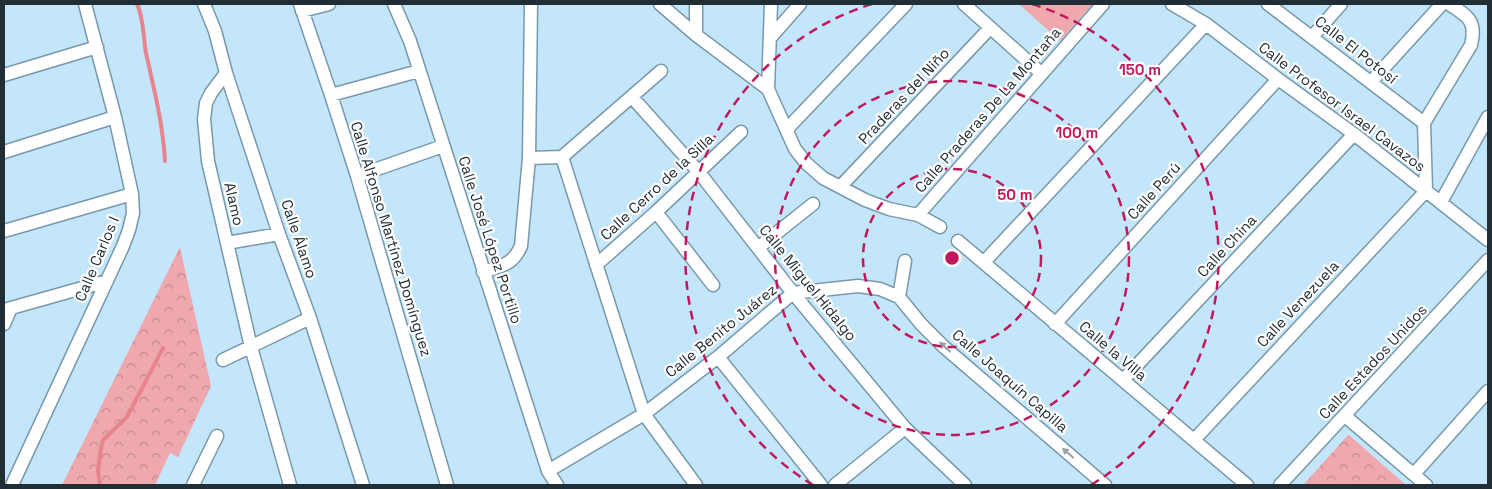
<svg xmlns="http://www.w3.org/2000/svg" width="1492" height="489" font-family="'Space Grotesk',sans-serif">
  <defs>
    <pattern id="park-crowns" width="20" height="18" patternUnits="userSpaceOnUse" patternTransform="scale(1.25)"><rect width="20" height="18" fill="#efa9ae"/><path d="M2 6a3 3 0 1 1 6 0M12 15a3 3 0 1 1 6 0" fill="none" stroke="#c18a8e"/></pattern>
  </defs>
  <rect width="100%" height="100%" fill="#c4e6fb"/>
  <path fill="#efa9ae" d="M 1019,4 L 1093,4 L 1060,41 Z"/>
  <path fill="url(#park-crowns)" d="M 180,247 L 211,386 L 178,457 L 170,453 L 155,485 L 62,485 Z
    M 1348,435 L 1349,435 L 1406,485 L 1303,485 Z"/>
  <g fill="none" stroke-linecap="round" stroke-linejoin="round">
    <path stroke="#e7848d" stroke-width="4" d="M 137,4 C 144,18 143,37 146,53 C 154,89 163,124 165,161
      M 100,485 L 98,471 L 101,448 L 103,440 L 127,417 L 163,348"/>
    <defs>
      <path id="minor" d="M 204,4 L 215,31 L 226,73 L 279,234 L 310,318 L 363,485
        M 300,4 L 331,95 L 357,176 L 447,485
        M 394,4 L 410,41 L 548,471 L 557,485
        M 660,4 L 696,35 L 768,89 L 795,149 L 806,163 L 823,178 L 865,200 L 889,209 L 918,215 L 940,227
        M 964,4 L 1042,74
        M 1172,4 L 1206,24 L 1278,79 L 1354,134 L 1488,240
        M 1268,4 L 1424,123
        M 302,11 L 329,4
        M 696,35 L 696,4
        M 1312,37 L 1341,4
        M 770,38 L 800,4
        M 226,73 L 211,93 L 206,103 L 204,119 L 208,161 L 251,347 L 290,485
        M 4,75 L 97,47
        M 1371,82 L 1442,4
        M 768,89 L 771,4
        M 331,95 L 419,71
        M 632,97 L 698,171 L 793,293 L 905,428 L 965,485
        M 787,129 L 906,4
        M 4,152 L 115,117
        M 562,157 L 644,414 L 696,485
        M 529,158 L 562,157 L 661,71
        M 357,176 L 443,146
        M 840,187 L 990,28
        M 1441,202 L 1488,117
        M 656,212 L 713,285
        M 918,215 L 1103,4
        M 4,231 L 132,194
        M 958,241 L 1247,485
        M 227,243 L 279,234
        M 759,247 L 813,204
        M 984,262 L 1206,24
        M 596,265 L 656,212 L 741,132
        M 483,272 C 501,266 513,265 521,246 L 529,158 L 531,4
        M 899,297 L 921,324 L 944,347 L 1105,485
        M 4,310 L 107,281
        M 4,324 L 11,308
        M 1055,324 L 1278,79
        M 718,357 L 821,485
        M 223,360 L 310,318
        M 1123,380 L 1354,134
        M 1345,416 L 1426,485
        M 1194,440 L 1426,191 L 1424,123 L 1471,45 C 1477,21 1468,16 1449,4
        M 548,471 L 644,414 L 718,357 L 793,293 L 858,286 L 880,289 L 899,297 L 905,261
        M 1414,474 L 1488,391
        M 12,485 L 123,246 L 129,230 L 133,213 L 132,194 L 115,117 L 85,4
        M 193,485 L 217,436
        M 835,485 L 905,428
        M 1280,485 L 1488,260"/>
    </defs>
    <use href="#minor" stroke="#7898ab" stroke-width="15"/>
    <use href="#minor" stroke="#fff" stroke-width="12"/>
  </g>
  <defs><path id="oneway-solid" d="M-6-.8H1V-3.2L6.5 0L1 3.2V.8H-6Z" transform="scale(1.25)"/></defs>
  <g fill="#9ba1a5">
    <use href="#oneway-solid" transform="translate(945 347) rotate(-138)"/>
    <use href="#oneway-solid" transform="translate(1068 453) rotate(-139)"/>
  </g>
  <g fill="none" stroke="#c2185b" stroke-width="2.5" stroke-dasharray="9 6">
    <circle cx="952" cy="258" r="89"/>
    <circle cx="952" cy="258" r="177"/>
    <path d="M813 485A266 266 0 0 1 872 4M1032 4A266 266 0 0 1 1091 485"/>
  </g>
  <g text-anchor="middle" stroke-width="4.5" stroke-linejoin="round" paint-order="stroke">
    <g font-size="15" fill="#212e36" stroke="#fff">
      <text transform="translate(1356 50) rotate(38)" y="5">Calle El Potosí</text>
      <text transform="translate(904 96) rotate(-47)" y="5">Praderas del Niño</text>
      <text transform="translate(1342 107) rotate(37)" y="5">Calle Profesor Israel Cavazos</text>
      <text transform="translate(988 110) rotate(-49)" y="5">Calle Praderas De La Montaña</text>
      <text transform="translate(657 187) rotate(-43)" y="5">Calle Cerro de la Silla</text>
      <text transform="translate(1154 191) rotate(-48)" y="5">Calle Perú</text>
      <text transform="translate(234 204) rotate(77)" y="5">Alamo</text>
      <text transform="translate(299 239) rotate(71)" y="5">Calle Álamo</text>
      <text transform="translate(391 239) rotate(73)" y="5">Calle Alfonso Martínez Domínguez</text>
      <text transform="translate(490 240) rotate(72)" y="5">Calle José López Portillo</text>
      <text transform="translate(1227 246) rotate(-47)" y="5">Calle China</text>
      <text transform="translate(97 259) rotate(-67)" y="5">Calle Carlos I</text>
      <text transform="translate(808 283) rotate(51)" y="5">Calle Miguel Hidalgo</text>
      <text transform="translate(1298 304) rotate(-47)" y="5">Calle Venezuela</text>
      <text transform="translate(721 331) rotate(-39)" y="5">Calle Benito Juárez</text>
      <text transform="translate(1113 351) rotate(40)" y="5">Calle la Villa</text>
      <text transform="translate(1373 362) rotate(-47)" y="5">Calle Estados Unidos</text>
      <text transform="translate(1010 381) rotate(41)" y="5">Calle Joaquín Capilla</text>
    </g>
  </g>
  <circle cx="952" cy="258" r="8" fill="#c2185b" stroke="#fff" stroke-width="2.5"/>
  <g font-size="15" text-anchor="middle" font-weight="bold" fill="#c2185b" stroke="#fff" stroke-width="4.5" stroke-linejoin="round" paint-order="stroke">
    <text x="1140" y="75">150 m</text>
    <text x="1077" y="138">100 m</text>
    <text x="1015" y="200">50 m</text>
  </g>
  <rect width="1492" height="489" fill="none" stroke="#212e36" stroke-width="10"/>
</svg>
